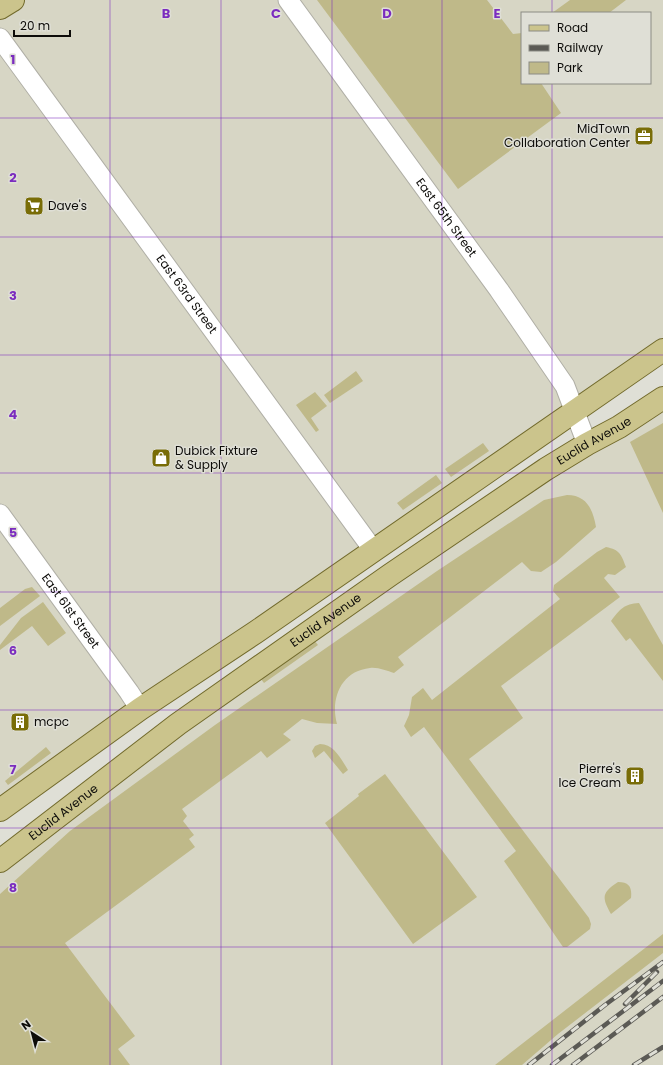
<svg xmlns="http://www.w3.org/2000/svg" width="663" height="1065" font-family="Poppins,sans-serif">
  <rect width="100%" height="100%" fill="#dfdfd6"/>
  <path fill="#d7d6c5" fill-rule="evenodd" d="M 13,0 L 663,0 L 663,350 L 0,810 L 0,8 ZM 522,13 L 650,13 L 650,83 L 522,83 Z
    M 663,398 L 663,1065 L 0,1065 L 0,861 L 178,724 Z"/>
  <path fill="#bfb989" d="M 317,0 L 487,0 L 513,34 L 522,33 L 522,83 L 541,83 L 561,113 L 458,189 Z
    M 570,0 L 626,0 L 609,13 L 552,13 Z
    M 356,371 L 363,381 L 330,403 L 324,395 Z
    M 315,392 L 327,406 L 311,418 L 319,430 L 316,432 L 296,405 Z
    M 663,423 L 663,513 L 630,442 Z
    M 483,443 L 489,451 L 451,477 L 445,469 Z
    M 436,475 L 442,483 L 403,510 L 397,503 Z
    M 567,495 C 587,495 593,510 596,527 L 556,562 L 541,572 L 531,571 L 522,562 L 398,657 L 404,665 L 394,673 C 387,671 378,667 370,668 C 341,671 330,699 337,724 L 317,723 L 302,719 L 283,734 L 291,740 L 267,758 L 261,751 L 182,809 L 187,816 L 183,821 L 194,835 L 189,839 L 195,847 L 65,943 L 135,1036 L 118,1049 L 130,1065 L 0,1065 L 0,894 L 70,831 L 215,725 L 437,571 L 544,500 Z
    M 606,547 C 620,550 621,554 626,567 L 615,575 L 608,574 L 604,578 L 620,597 L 501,686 L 523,718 L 469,759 L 589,918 L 591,924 L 590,929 L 567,947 L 563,947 L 504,861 L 516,851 L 424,727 L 411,737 L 404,726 L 409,715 L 412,697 L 423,688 L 432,700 L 560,599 L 553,591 L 554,585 L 597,552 Z
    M 32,587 L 40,596 L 0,626 L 0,608 L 25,589 Z
    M 43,602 L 66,633 L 48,646 L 32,626 L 0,650 L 0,645 L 21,618 Z
    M 639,603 L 663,645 L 663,681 L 630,638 L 626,641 L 611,621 C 620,609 624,604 639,603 Z
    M 314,640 L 318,645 L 264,683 L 260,678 Z
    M 320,744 C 334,744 341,759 348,770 L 343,774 L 324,751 L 315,758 L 312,751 L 315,746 Z
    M 46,747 L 51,753 L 8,785 L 5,781 Z
    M 385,774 L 477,897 L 413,944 L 325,823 L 359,796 L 358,794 Z
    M 618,882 C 630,882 632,888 631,898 L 611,914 C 602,898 601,893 618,882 Z
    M 663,934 L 663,953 L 558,1034 L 522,1065 L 495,1065 Z"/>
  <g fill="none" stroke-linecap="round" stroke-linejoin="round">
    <defs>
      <g id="minor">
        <path id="s1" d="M 288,0 L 499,290 L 565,386 L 587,444"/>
        <path id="s2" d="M 0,38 L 374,551"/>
        <path id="s3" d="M 0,514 L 129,692 L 140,709"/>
      </g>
      <g id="primary">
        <path d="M 0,8 L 13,0"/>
        <path d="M 0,810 L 140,709 L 256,632 L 663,350"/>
        <path id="s4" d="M 0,861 L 178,724 L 390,575 L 546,469 L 587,444 L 619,427 L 663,398"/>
      </g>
    </defs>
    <use href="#minor" stroke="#b0afa6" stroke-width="21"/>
    <use href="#primary" stroke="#726a2c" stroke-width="24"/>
    <use href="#minor" stroke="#fff" stroke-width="19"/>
    <use href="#primary" stroke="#cbc48c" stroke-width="22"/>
    <defs>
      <path id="rail" d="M 625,1004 L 657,972
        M 529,1065 L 605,1005 L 663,962
        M 552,1065 L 663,981
        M 573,1065 L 663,997
        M 634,1065 L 663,1047"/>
    </defs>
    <use href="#rail" stroke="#5b5a55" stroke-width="4.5"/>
    <use href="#rail" stroke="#dfdfd6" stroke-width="3" stroke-dasharray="9" stroke-linecap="butt"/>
  </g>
  <path fill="none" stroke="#7b2cbf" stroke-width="1" stroke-opacity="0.55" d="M 110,0 L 110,1065M 221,0 L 221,1065M 332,0 L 332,1065M 442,0 L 442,1065M 552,0 L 552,13M 552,83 L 552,1065M 0,118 L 663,118M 0,237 L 663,237M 0,355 L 663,355M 0,473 L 663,473M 0,592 L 663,592M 0,710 L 663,710M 0,828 L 663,828M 0,947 L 663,947"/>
  <defs>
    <symbol id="office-square" viewBox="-11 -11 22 22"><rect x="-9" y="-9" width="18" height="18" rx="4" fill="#796d07" stroke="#dfdfd6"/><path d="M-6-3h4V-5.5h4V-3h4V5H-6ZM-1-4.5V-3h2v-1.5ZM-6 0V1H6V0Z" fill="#fff"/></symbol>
    <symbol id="supermarket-square" viewBox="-11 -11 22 22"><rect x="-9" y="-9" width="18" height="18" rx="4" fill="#796d07" stroke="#dfdfd6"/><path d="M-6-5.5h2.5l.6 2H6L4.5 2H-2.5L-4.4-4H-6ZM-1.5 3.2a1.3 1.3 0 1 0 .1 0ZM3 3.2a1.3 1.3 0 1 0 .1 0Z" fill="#fff"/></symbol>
    <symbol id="shop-square" viewBox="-11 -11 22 22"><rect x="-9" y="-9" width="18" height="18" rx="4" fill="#796d07" stroke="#dfdfd6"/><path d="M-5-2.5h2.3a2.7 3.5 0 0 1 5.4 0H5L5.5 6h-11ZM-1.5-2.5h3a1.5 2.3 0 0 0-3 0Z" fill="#fff"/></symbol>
    <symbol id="building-square" viewBox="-11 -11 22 22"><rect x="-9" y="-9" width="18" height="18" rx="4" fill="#796d07" stroke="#dfdfd6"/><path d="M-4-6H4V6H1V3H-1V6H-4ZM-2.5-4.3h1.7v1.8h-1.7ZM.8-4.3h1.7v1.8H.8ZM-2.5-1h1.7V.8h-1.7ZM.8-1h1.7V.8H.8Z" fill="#fff"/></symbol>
  </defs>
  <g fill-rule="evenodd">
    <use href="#office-square" x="633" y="125" width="22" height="22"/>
    <use href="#supermarket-square" x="23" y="195" width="22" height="22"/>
    <use href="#shop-square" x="150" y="447" width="22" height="22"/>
    <use href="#building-square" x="9" y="711" width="22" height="22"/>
    <use href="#building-square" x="624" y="765" width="22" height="22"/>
  </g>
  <g text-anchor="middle" stroke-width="3" stroke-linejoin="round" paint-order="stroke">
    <g font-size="12" fill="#0d0c09" stroke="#dfdfd6" text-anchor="start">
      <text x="630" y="133" text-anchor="end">MidTown<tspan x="630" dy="14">Collaboration Center</tspan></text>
      <text x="48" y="210">Dave's</text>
      <text x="175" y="455">Dubick Fixture<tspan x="175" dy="14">&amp; Supply</tspan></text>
      <text x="34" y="726">mcpc</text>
      <text x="621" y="773" text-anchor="end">Pierre's<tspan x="621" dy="14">Ice Cream</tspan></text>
    </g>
    <g font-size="12" fill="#0d0c09" stroke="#dfdfd6">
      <text dy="4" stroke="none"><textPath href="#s1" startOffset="269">East 65th Street</textPath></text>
      <text dy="4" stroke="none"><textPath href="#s2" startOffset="317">East 63rd Street</textPath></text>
      <text dy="4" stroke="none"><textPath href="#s4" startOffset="728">Euclid Avenue</textPath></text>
      <text dy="4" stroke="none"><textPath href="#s3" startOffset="120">East 61st Street</textPath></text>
      <text dy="4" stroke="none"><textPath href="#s4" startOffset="405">Euclid Avenue</textPath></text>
      <text dy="4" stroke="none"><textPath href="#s4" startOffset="80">Euclid Avenue</textPath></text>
    </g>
  </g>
  <g font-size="13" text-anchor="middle" font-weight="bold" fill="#7b2cbf" stroke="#dfdfd6" stroke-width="3" stroke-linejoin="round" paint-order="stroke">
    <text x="166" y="18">B</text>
    <text x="276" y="18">C</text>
    <text x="387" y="18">D</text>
    <text x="497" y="18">E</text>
    <text x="13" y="64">1</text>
    <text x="13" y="182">2</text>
    <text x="13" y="300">3</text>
    <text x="13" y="419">4</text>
    <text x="13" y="537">5</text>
    <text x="13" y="655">6</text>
    <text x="13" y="774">7</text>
    <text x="13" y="892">8</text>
  </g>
  <rect x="521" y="12" width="130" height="72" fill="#dfdfd6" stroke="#8b8b84"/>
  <rect x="529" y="25" width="20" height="6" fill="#cbc48c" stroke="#8b8b84"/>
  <text x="557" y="32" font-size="12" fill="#0d0c09">Road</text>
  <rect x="529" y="45" width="20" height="6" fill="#5b5a55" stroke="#8b8b84"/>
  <text x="557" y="52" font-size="12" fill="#0d0c09">Railway</text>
  <rect x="529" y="62" width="20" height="12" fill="#bfb989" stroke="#8b8b84"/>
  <text x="557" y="72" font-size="12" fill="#0d0c09">Park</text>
  <g transform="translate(32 1033) rotate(324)" stroke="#dfdfd6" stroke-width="3" paint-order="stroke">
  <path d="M0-3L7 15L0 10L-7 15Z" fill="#0d0c09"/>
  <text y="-6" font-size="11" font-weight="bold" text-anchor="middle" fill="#0d0c09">N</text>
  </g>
  <path d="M14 30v6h56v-6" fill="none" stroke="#0d0c09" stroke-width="2"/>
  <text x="20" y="30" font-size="12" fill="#0d0c09" stroke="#dfdfd6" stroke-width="3" paint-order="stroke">20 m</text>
</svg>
